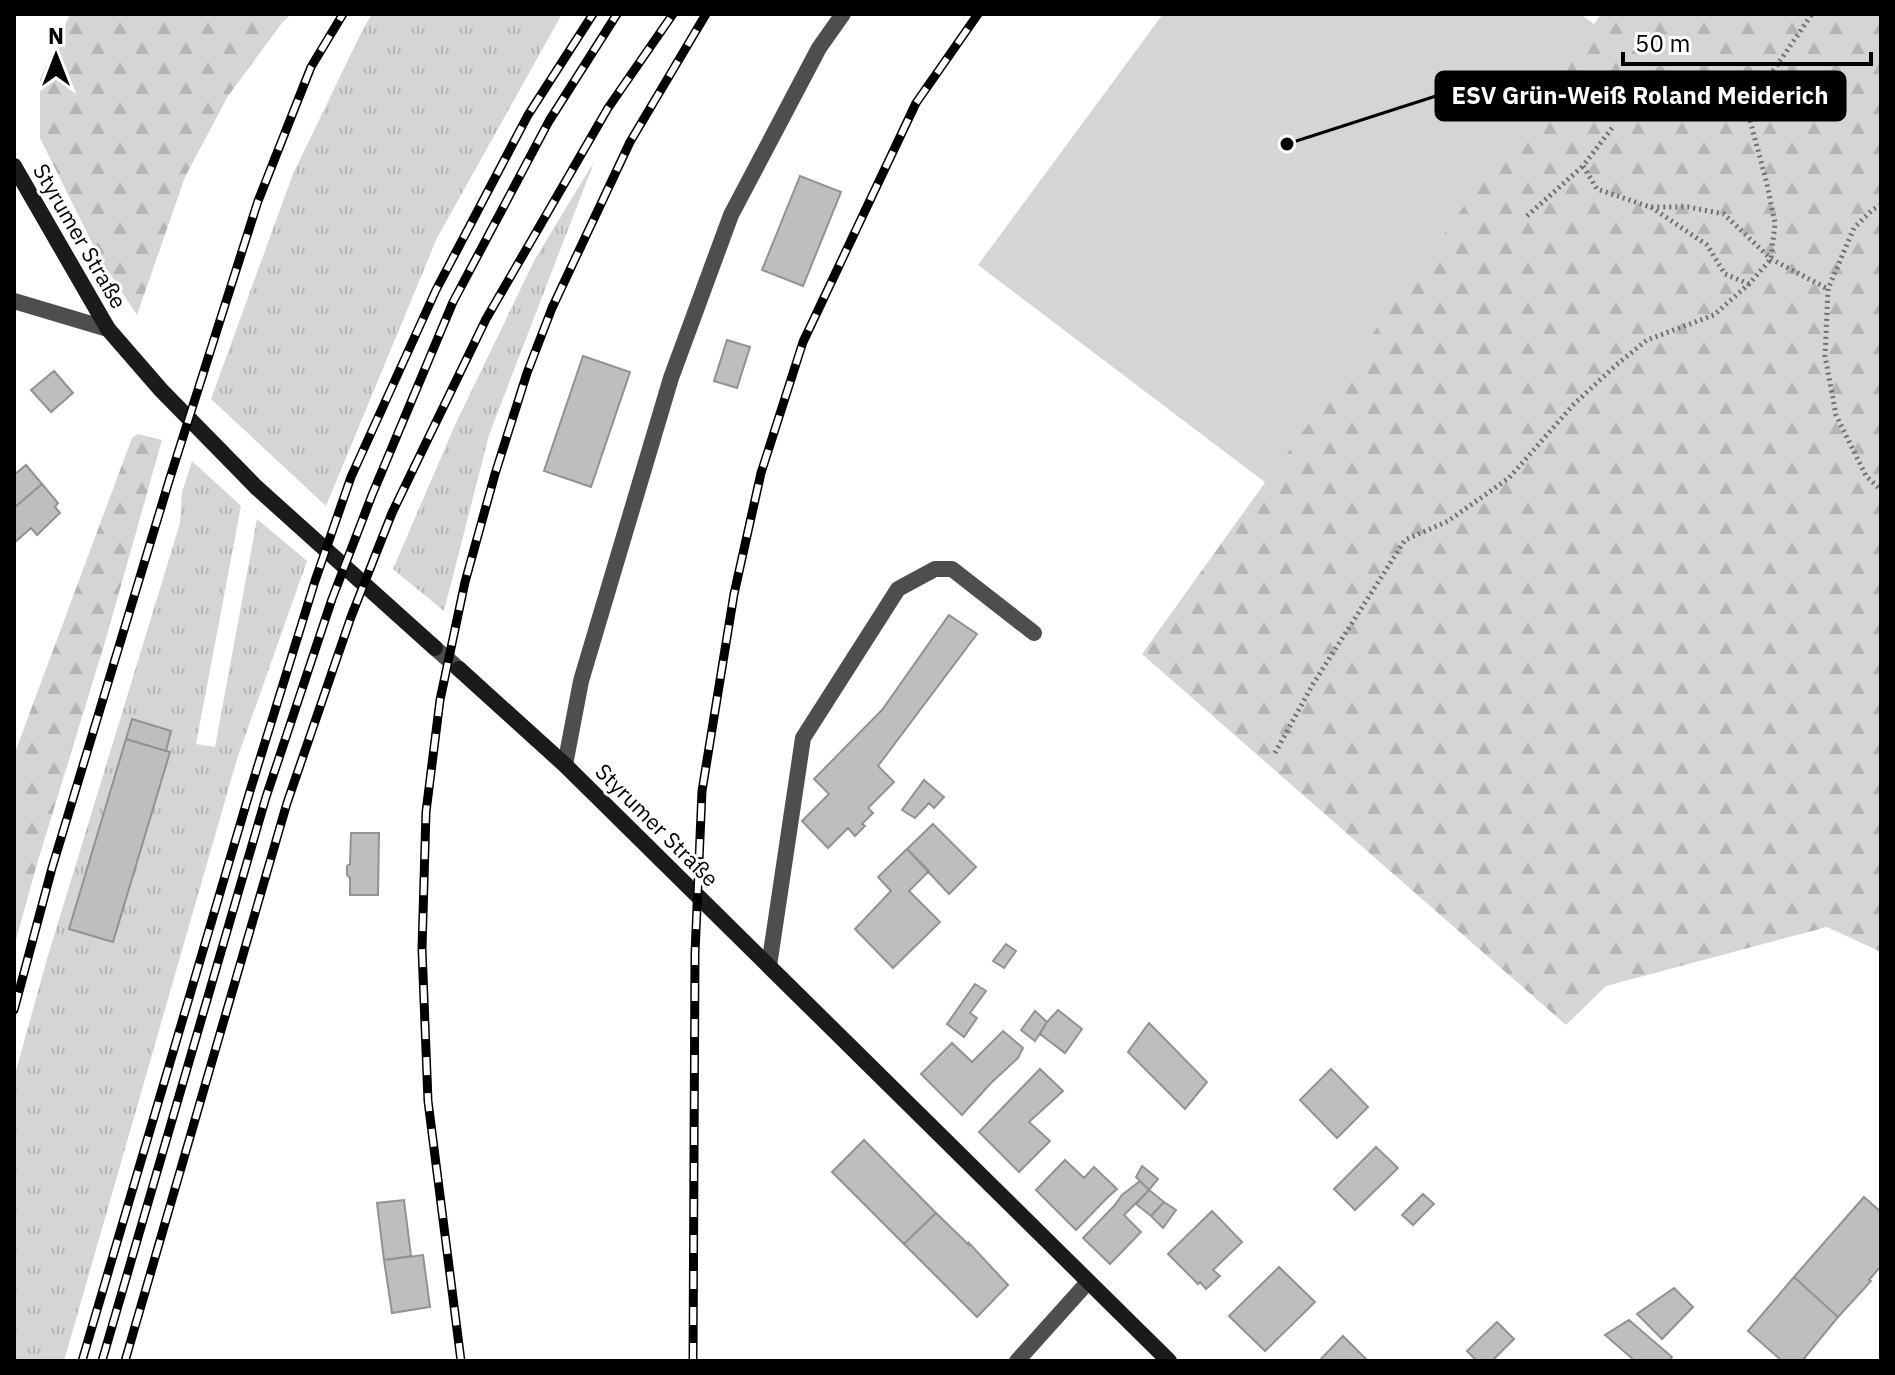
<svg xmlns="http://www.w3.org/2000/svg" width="1895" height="1375" font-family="'IBM Plex Sans',sans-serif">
  <defs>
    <pattern id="grass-tufts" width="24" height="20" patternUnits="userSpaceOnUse" patternTransform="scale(2)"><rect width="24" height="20" fill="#d5d5d5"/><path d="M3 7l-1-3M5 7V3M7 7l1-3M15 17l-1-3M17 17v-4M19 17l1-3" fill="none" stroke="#b5b5b5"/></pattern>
    <pattern id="forest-firs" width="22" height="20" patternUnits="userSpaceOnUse" patternTransform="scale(2)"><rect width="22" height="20" fill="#d5d5d5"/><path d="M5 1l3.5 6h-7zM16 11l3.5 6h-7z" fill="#b5b5b5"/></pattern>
  </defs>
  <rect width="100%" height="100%" fill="#fff"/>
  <path fill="url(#grass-tufts)" d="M 372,14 L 562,14 L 437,238 L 326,506 L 211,399 L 293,174 L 361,33 Z
    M 594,162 L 489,435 L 444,611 L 393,569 L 455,425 L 535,259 Z
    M 192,461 L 241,506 L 196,744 L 215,747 L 257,519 L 307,561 L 237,759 L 64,1361 L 14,1361 L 14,1078 L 47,959 L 180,523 L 182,492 Z"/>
  <path fill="url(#forest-firs)" d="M 70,14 L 291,14 L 282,23 L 228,96 L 185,177 L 137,315 L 100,259 L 40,138 L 40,79 Z
    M 1601,14 L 1881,14 L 1881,952 L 1827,927 L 1606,986 L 1566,1025 L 1142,654 Z
    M 138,434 L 162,440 L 105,642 L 37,864 L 14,947 L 14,755 L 132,438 Z"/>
  <path fill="#d5d5d5" d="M 1163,14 L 1580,14 L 1594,24 L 1266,483 L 978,265 Z"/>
  <path fill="#bebebe" stroke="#929292" stroke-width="2" d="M 800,176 L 841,192 L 803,286 L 762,270 Z
    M 727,340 L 750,347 L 737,388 L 714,381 Z
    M 583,356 L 630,372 L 591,487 L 544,471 Z
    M 54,371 L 73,393 L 51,412 L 31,390 Z
    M 26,465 L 42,484 L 14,508 L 14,475 Z
    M 42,484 L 58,503 L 55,507 L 60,513 L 37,535 L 31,528 L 14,543 L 14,508 Z
    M 949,615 L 977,634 L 878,766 L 894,782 L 868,808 L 873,813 L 862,824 L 865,826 L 855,836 L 848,828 L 828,848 L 802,821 L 829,794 L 814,779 L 882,710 Z
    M 132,719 L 171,731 L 166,751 L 126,739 Z
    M 126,739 L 170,752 L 113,942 L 69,929 Z
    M 924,780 L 944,797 L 934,808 L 929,803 L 915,818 L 902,810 Z
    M 933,824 L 976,867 L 949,894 L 907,849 Z
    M 351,833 L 379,833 L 378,895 L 350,895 L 350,878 L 347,875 L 347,866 L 350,864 Z
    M 907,849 L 929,871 L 909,891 L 940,922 L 893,968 L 855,929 L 891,891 L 878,877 Z
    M 1006,944 L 1016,951 L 1004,968 L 993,961 Z
    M 975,984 L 986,991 L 970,1013 L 977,1018 L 964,1037 L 947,1024 Z
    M 1058,1010 L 1082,1029 L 1065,1053 L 1040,1034 L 1047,1022 Z
    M 1035,1011 L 1047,1022 L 1035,1041 L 1021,1030 Z
    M 1149,1023 L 1207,1082 L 1185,1109 L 1128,1052 Z
    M 1003,1031 L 1023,1048 L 1018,1058 L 991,1083 L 962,1115 L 921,1074 L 952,1043 L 972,1062 Z
    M 1040,1069 L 1063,1091 L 1029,1122 L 1050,1141 L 1019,1172 L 979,1132 Z
    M 1331,1069 L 1368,1107 L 1337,1138 L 1300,1100 Z
    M 864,1140 L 936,1213 L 904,1244 L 832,1172 Z
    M 1376,1147 L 1398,1168 L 1355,1210 L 1334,1189 Z
    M 1065,1160 L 1084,1178 L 1094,1167 L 1117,1189 L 1107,1198 L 1076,1230 L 1036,1190 Z
    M 1142,1166 L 1158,1179 L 1149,1190 L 1136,1177 Z
    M 1140,1181 L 1149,1190 L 1124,1215 L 1141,1232 L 1110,1264 L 1083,1238 L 1114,1206 L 1122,1195 Z
    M 1149,1190 L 1164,1202 L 1151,1216 L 1136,1204 Z
    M 1423,1194 L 1434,1204 L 1413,1225 L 1402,1215 Z
    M 1864,1197 L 1881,1212 L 1881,1266 L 1869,1280 L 1871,1281 L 1838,1317 L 1794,1277 Z
    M 404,1200 L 411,1256 L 384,1260 L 377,1203 Z
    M 1164,1202 L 1176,1210 L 1163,1228 L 1151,1216 Z
    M 1212,1211 L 1242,1242 L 1213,1270 L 1220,1276 L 1206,1289 L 1200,1282 L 1198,1284 L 1168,1254 Z
    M 936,1213 L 969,1245 L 969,1243 L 1008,1285 L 977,1317 L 904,1244 Z
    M 423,1255 L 430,1307 L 392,1313 L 384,1260 Z
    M 1279,1267 L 1315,1302 L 1265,1351 L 1229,1316 Z
    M 1794,1277 L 1838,1317 L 1802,1361 L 1782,1361 L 1748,1331 Z
    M 1674,1288 L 1693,1307 L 1662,1339 L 1637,1314 Z
    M 1629,1320 L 1672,1357 L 1668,1361 L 1635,1361 L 1605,1335 Z
    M 1497,1322 L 1514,1339 L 1492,1361 L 1477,1361 L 1467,1351 Z
    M 1343,1336 L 1368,1361 L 1319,1361 Z"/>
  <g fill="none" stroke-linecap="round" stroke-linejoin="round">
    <path stroke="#707070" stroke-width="5" stroke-dasharray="2 4" stroke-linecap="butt" d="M 1612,128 L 1583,166 L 1597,189 L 1650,207 L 1688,207 L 1724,214 L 1771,259 L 1828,289
      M 1881,205 L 1872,210 L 1854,228 L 1828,289 L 1825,356 L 1836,415 L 1866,476 L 1881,490
      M 1651,207 L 1707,245 L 1725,274 L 1749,284
      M 1527,216 L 1583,166
      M 1275,753 L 1313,684 L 1405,540 L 1448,521 L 1509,478 L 1573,405 L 1615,366 L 1647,340 L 1714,315 L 1749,284 L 1771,259 L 1775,223 L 1766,180 L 1747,109 L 1812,14"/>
    <path stroke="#4e4e4e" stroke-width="16" d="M 565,765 L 581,681 L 671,378 L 731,215 L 819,48 L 843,14
      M 769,966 L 803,738 L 898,589 L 935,569 L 952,569 L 1034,633"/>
    <path stroke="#4e4e4e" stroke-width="16" d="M 14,301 L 108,329
      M 435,648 L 459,669
      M 1017,1361 L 1088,1282"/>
    <path stroke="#1b1b1b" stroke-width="16" d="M 14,166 L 108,329 L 161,390 L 256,487 L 435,648
      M 459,669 L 565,765 L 1169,1361"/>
    <defs>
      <path id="rail" d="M 14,1010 L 52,868 L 169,481 L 258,201 L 311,67 L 343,14
        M 82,1361 L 250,791 L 315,581 L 351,477 L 436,290 L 528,115 L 593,14
        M 102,1361 L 266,797 L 332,599 L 372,495 L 453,302 L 549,121 L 617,14
        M 125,1361 L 287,803 L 351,617 L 392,513 L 486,319 L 608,108 L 673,14
        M 461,1361 L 428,1101 L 422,949 L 426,812 L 440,700 L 465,582 L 495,474 L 527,373 L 552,308 L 630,142 L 706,14
        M 693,1361 L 695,953 L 702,791 L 734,594 L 761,473 L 803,342 L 916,103 L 978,14"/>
    </defs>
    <use href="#rail" stroke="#000" stroke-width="9"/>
    <use href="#rail" stroke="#fff" stroke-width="6" stroke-dasharray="18" stroke-linecap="butt"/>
  </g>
  <g text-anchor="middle" stroke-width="6" stroke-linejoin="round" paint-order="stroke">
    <g font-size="22" fill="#000" stroke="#fff">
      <text transform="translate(80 236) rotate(60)" y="8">Styrumer Straße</text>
      <text transform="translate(657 825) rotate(45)" y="8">Styrumer Straße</text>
    </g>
  </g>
  <path fill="none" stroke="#000" stroke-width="3" d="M1287 144L1436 96"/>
  <circle fill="#000" stroke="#fff" stroke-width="3" cx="1287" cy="144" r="8"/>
  <rect fill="#000" stroke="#000" stroke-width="3" x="1436" y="72" width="409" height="48" rx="8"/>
  <g font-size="24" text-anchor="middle" font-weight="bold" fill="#fff">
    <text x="1640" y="104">ESV Grün-Weiß Roland Meiderich</text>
  </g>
  <rect width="1895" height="1375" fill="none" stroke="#000000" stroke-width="32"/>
  <g transform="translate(56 56)" stroke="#ffffff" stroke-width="6" paint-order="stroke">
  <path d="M0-6L14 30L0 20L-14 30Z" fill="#000000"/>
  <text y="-12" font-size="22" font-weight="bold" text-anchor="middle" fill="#000000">N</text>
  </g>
  <path d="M1623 52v12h248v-12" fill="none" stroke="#000000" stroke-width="4"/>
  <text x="1635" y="52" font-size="24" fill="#000000" stroke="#ffffff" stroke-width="6" paint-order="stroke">50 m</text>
</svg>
